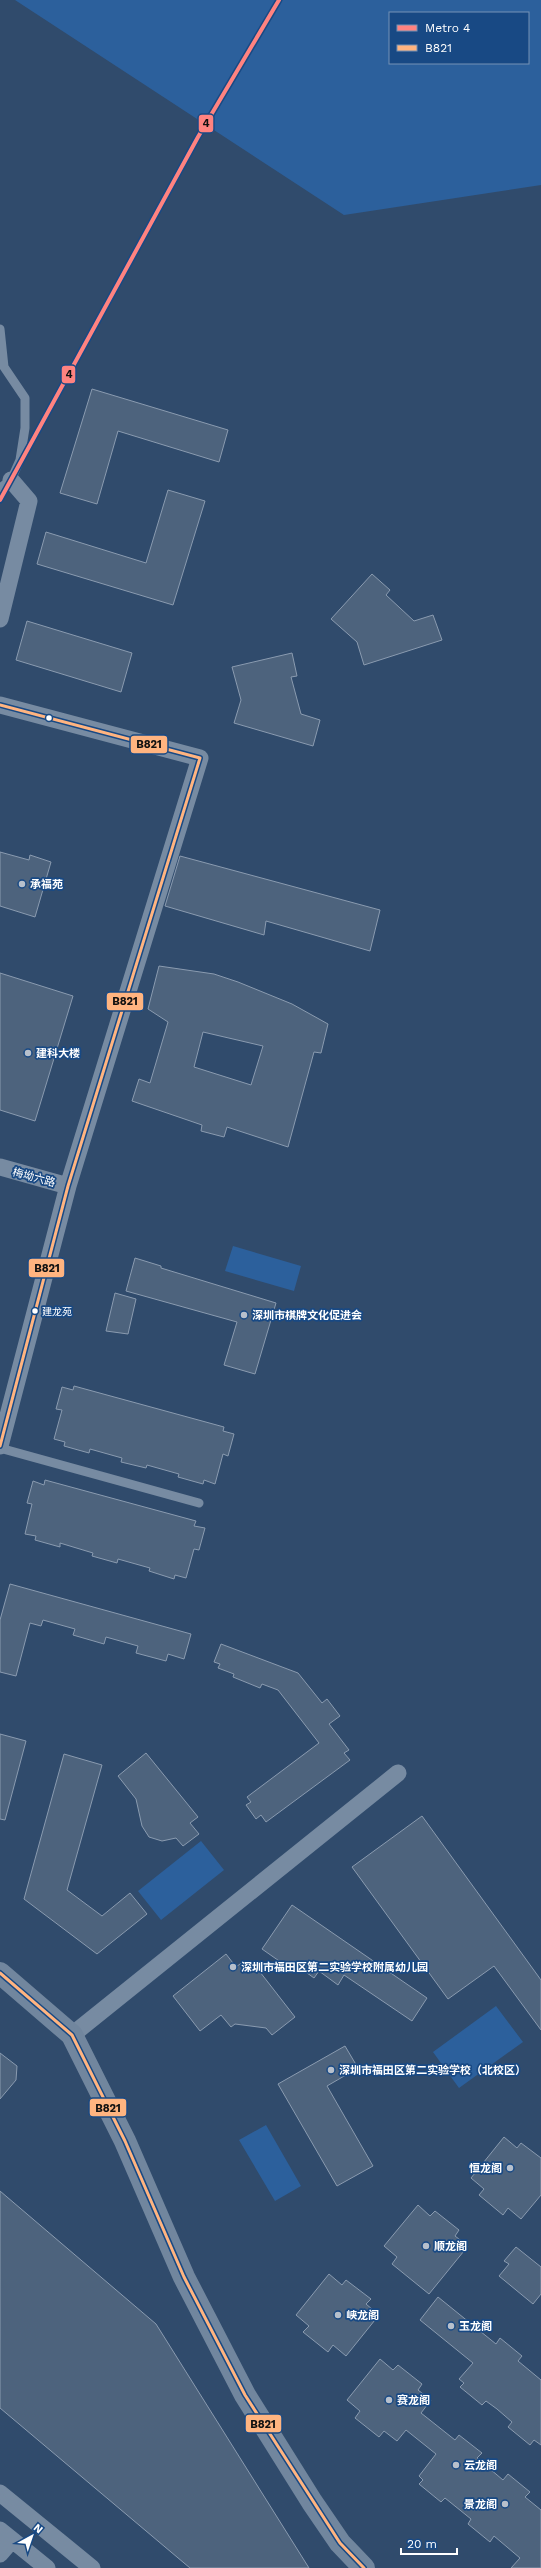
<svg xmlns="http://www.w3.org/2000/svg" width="541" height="2568" font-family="'Work Sans','Noto Sans SC',sans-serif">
  <rect width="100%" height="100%" fill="#304b6c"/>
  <path fill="#2c609c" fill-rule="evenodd" d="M 15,0 L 541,0 L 541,185 L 344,215 ZM 390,13 L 528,13 L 528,63 L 390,63 Z
    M 233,1246 L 301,1266 L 294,1291 L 225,1271 Z
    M 201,1841 L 224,1870 L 161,1920 L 138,1891 Z
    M 496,2006 L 523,2042 L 459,2088 L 433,2052 Z
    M 266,2125 L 301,2186 L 275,2201 L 239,2140 Z"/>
  <path fill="#4d637d" stroke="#8a9bb0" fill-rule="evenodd" d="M 92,389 L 228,430 L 219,462 L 118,431 L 97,504 L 60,493 Z
    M 168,490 L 205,501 L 173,605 L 37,564 L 46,532 L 146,563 Z
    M 372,574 L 390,590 L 386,595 L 414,621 L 433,615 L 442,640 L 364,665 L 357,642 L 331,619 Z
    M 27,621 L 132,653 L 121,692 L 16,660 Z
    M 292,653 L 297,676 L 291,677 L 301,714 L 320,720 L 313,746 L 234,723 L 241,700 L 232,667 Z
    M 0,852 L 29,860 L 30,855 L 51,862 L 35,917 L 0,906 Z
    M 180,856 L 380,910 L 370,951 L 266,921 L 264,935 L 165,906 Z
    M 159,966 L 214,974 L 238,982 L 292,1004 L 328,1024 L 321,1053 L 314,1052 L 288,1147 L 227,1127 L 224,1137 L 201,1131 L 202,1125 L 132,1101 L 139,1079 L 150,1083 L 168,1022 L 148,1009 ZM 203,1032 L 263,1046 L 251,1085 L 194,1067 Z
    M 0,973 L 73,996 L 35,1121 L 0,1110 Z
    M 135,1258 L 161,1266 L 161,1268 L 276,1303 L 255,1374 L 224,1365 L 237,1322 L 126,1291 Z
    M 115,1293 L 136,1299 L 128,1334 L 106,1331 Z
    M 74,1386 L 224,1427 L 223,1431 L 234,1434 L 228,1456 L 223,1454 L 215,1484 L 204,1480 L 203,1484 L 178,1477 L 179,1474 L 147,1465 L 146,1468 L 121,1462 L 122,1458 L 90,1449 L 89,1453 L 64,1446 L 65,1442 L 54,1439 L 62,1410 L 56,1409 L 62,1387 L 73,1390 Z
    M 45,1480 L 196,1521 L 194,1526 L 205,1528 L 199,1550 L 194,1549 L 186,1578 L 175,1575 L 174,1579 L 149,1571 L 150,1568 L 118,1559 L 117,1563 L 92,1556 L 93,1553 L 60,1543 L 60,1547 L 35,1540 L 36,1536 L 25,1534 L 32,1504 L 27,1503 L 33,1481 L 44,1485 Z
    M 10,1584 L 191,1634 L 184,1659 L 168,1654 L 166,1661 L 136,1653 L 138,1646 L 106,1637 L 104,1644 L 73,1635 L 75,1629 L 43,1620 L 41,1626 L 30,1623 L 16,1676 L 0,1672 L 0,1620 Z
    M 221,1644 L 298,1673 L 322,1703 L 327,1699 L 340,1716 L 329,1724 L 349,1750 L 344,1753 L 350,1760 L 266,1822 L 261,1815 L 256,1819 L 246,1805 L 251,1802 L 247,1797 L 319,1743 L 278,1690 L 262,1684 L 260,1688 L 233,1677 L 234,1674 L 218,1668 L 220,1664 L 214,1662 Z
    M 0,1734 L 26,1741 L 5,1820 L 0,1819 Z
    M 146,1753 L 198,1817 L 190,1823 L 199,1834 L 183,1846 L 176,1838 L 162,1841 L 149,1837 L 142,1826 L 136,1799 L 118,1776 Z
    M 64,1754 L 102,1765 L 67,1890 L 102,1916 L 130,1893 L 147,1914 L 97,1954 L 24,1899 Z
    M 422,1816 L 541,1980 L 541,2030 L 494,1966 L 448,1999 L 352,1867 Z
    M 292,1905 L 427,1998 L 412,2021 L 344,1975 L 338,1985 L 319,1971 L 314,1978 L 296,1965 L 292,1970 L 262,1949 Z
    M 226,1954 L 236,1967 L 244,1961 L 249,1968 L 253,1963 L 295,2017 L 272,2035 L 266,2028 L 235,2024 L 231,2027 L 221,2015 L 200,2031 L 173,1996 Z
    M 345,2046 L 358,2068 L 327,2086 L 373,2166 L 337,2186 L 278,2084 Z
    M 0,2053 L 17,2066 L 16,2080 L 0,2099 Z
    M 504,2137 L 517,2148 L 521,2143 L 541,2158 L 541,2195 L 521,2219 L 508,2208 L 503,2215 L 479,2195 L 484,2189 L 471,2178 Z
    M 0,2191 L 156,2324 L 309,2568 L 190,2568 L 0,2408 Z
    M 418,2205 L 430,2216 L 435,2211 L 459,2230 L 455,2236 L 468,2246 L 429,2294 L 392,2264 L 397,2257 L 384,2246 Z
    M 516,2247 L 541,2267 L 541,2294 L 533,2304 L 499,2276 L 509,2264 L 504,2261 Z
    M 329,2274 L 342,2285 L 346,2280 L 371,2299 L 366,2304 L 379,2315 L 346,2356 L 333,2345 L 328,2352 L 303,2332 L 309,2326 L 296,2315 Z
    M 438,2297 L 496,2344 L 500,2338 L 522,2356 L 518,2361 L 541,2380 L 541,2445 L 534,2440 L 530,2445 L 508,2427 L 512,2422 L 497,2409 L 486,2401 L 482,2405 L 460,2387 L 464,2383 L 459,2379 L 473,2363 L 420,2320 Z
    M 380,2359 L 393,2370 L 398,2365 L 422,2384 L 418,2390 L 431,2400 L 421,2413 L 455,2440 L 459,2435 L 482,2453 L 477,2458 L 503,2480 L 508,2474 L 530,2492 L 525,2497 L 541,2510 L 541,2568 L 511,2568 L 520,2558 L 494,2536 L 490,2542 L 468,2524 L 471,2519 L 445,2498 L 441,2502 L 419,2484 L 423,2480 L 419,2476 L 436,2454 L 406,2430 L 397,2441 L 384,2431 L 379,2437 L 355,2418 L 360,2411 L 347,2400 Z"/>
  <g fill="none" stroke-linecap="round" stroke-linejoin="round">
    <path stroke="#778ba2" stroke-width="9" d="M 0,329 L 4,367
      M 0,361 L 25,398 L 25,428 L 20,460 L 11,480 L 0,488
      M 0,1448 L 199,1503"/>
    <path stroke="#778ba2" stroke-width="17" d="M 0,619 L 29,501 L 11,480
      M 0,705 L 200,758 L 68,1186 L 0,1446
      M 0,1167 L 68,1186
      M 72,2035 L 398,1773
      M 0,2493 L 92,2568
      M 0,2530 L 47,2568
      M 0,2554 L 12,2540"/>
    <path stroke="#71869e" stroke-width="22" d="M 0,1973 L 72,2035 L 125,2141 L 184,2277 L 245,2395 L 312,2502 L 340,2543 L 364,2568"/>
    <defs>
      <path id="bus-1" d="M 0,705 L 200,758 L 68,1186 L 0,1446
        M 0,1973 L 72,2035 L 125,2141 L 184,2277 L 245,2395 L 340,2543 L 364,2568"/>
    </defs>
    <use href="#bus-1" stroke="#184984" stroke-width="6"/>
    <use href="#bus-1" stroke="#ffb480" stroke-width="3"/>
    <defs>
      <path id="metro-1" d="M 0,500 L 198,137 L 279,0"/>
    </defs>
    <use href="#metro-1" stroke="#184984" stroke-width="7"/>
    <use href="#metro-1" stroke="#ff8380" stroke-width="4"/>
  </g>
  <g fill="#fff" stroke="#184984" stroke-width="1.5">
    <circle cx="49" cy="718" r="3.5"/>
    <circle cx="35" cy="1311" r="3.5"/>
  </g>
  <g fill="#b7c0cc" stroke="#184984" stroke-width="1.5">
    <circle cx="22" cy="884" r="4"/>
    <circle cx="28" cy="1053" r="4"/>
    <circle cx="244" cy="1315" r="4"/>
    <circle cx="233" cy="1967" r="4"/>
    <circle cx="331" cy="2070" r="4"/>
    <circle cx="510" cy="2168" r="4"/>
    <circle cx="426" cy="2246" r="4"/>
    <circle cx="338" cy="2315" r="4"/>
    <circle cx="451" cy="2326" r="4"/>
    <circle cx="389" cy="2400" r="4"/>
    <circle cx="456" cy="2465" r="4"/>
    <circle cx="505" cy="2504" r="4"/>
  </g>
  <g text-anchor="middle" stroke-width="3.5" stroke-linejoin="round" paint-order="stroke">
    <g font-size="10" fill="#fff" stroke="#184984" text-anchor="start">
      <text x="42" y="1315">建龙苑</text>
    </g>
    <g font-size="11" font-weight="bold" fill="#fff" stroke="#184984" text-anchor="start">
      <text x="30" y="888">承福苑</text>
      <text x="36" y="1057">建科大楼</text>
      <text x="252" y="1319">深圳市棋牌文化促进会</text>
      <text x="241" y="1971">深圳市福田区第二实验学校附属幼儿园</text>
      <text x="339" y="2074">深圳市福田区第二实验学校（北校区）</text>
      <text x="502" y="2172" text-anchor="end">恒龙阁</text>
      <text x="434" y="2250">顺龙阁</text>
      <text x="346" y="2319">峡龙阁</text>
      <text x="459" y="2330">玉龙阁</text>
      <text x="397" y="2404">赛龙阁</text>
      <text x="464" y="2469">云龙阁</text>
      <text x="497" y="2508" text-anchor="end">景龙阁</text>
    </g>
    <g font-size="11" fill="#fff" stroke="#184984">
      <text transform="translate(34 1177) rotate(15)" y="4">梅坳六路</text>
    </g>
  </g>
  <g stroke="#184984" stroke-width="1.5">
    <rect x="198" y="114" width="16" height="19" rx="4" fill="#ff8380"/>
    <rect x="61" y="365" width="15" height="19" rx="4" fill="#ff8380"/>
    <rect x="130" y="735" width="38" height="19" rx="4" fill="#ffb480"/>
    <rect x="106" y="992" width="38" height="19" rx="4" fill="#ffb480"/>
    <rect x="28" y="1258" width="37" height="20" rx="4" fill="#ffb480"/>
    <rect x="89" y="2098" width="38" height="19" rx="4" fill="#ffb480"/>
    <rect x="245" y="2414" width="37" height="19" rx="4" fill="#ffb480"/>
  </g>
  <g font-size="11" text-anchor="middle" font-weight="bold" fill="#111">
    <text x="206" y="127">4</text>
    <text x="69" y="378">4</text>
    <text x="149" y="748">B821</text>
    <text x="125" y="1005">B821</text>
    <text x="47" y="1272">B821</text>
    <text x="108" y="2112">B821</text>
    <text x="263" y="2428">B821</text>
  </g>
  <rect x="389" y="12" width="140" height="52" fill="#184984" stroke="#7492b5"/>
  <rect x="397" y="25" width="20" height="6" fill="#ff8380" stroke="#7492b5"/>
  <text x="425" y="32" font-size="12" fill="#ffffff">Metro 4</text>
  <rect x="397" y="45" width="20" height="6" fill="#ffb480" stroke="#7492b5"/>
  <text x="425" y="52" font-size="12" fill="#ffffff">B821</text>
  <g transform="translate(32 2536) rotate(40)" stroke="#184984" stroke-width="3" paint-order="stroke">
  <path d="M0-3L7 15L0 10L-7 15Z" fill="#ffffff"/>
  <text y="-6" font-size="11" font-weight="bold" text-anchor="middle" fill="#ffffff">N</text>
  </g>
  <path d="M401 2548v6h56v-6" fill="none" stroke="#ffffff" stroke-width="2"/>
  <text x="407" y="2548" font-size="12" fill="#ffffff" stroke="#184984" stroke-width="3" paint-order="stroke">20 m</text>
</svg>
